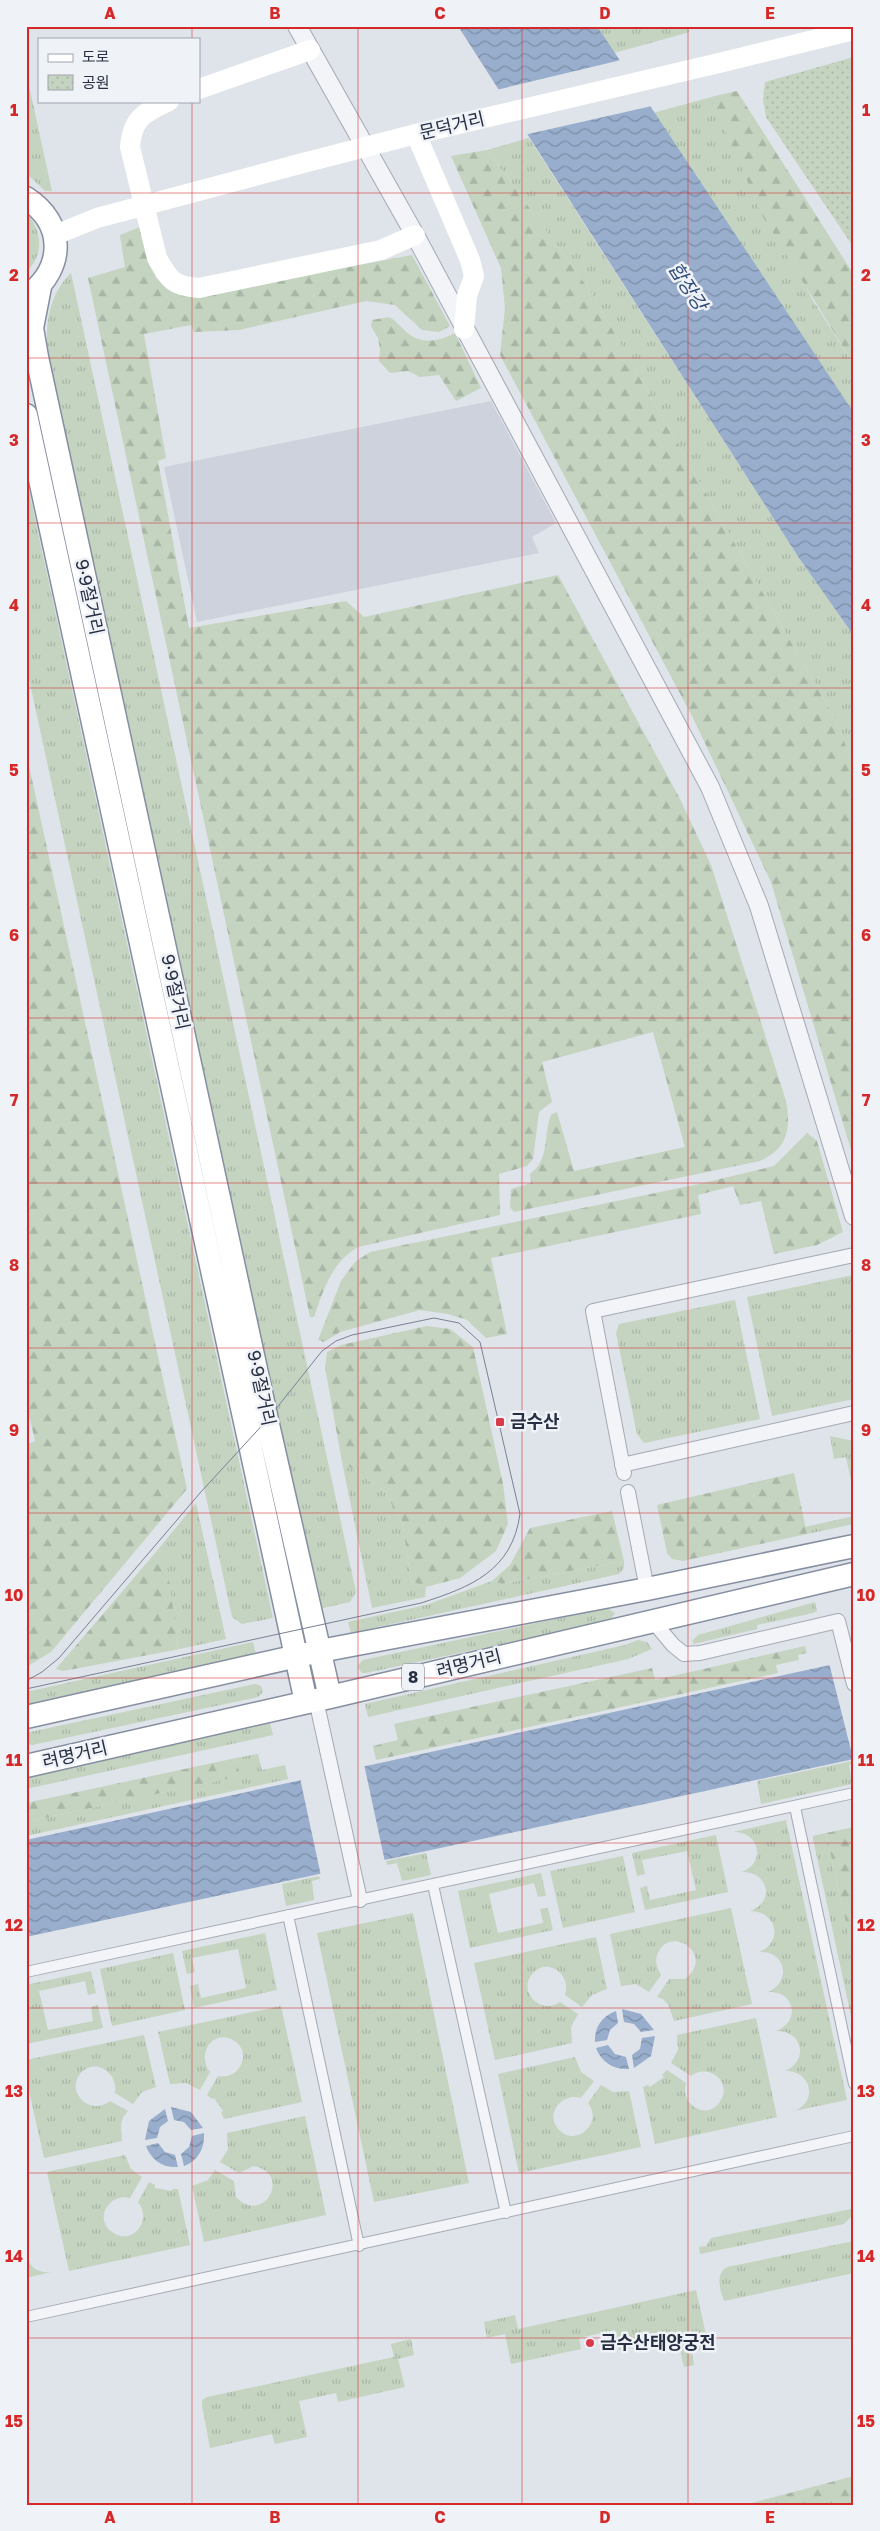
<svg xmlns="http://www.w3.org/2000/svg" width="880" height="2531" font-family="'Golos Text','Noto Sans KR',sans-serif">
  <defs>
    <pattern id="grass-tufts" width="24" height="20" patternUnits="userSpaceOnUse" patternTransform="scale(1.25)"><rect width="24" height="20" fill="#c4d4c0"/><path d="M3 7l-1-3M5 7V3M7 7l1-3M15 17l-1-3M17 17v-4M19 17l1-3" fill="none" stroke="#a8b6a6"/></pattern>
    <pattern id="forest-firs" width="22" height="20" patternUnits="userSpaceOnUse" patternTransform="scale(1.25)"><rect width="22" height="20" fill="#c4d4c0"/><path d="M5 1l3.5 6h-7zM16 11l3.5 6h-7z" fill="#a8b6a6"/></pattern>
    <pattern id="park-dots" width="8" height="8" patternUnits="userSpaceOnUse" patternTransform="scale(1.25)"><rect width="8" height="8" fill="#c4d4c0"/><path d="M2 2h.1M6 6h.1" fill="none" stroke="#a8b6a6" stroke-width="1.8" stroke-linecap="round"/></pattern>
    <pattern id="water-waves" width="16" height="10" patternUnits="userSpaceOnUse" patternTransform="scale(1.25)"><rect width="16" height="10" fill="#98aecc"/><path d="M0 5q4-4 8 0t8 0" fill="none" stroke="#7c8ea7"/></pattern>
  </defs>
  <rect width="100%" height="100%" fill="#dfe3ea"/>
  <path fill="#cdd2dc" d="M 491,401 L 556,523 L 532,537 L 539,553 L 197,622 L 164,467 Z"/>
  <path fill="url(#grass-tufts)" d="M 597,26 L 686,26 L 690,32 L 614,53 Z
    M 26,72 L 52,191 L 45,191 L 26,173 Z
    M 715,96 L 715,107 L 812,299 L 854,365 L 854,413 L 653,113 Z
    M 529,138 L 799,558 L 854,636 L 854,766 L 836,721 L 591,292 L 487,150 Z
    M 26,212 C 42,230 45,255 26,272 Z
    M 71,273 L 356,1592 L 350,1602 L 319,1609 L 47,348 C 46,319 50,294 71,273 Z
    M 26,477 L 273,1618 L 242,1624 L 232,1617 L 26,665 Z
    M 853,1275 L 854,1399 L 772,1416 L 747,1297 Z
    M 735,1300 L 760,1419 L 644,1443 L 637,1434 L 616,1333 L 619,1324 Z
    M 830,1436 L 854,1441 L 854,1495 L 846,1457 L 834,1459 Z
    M 342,1462 L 384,1491 L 402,1521 L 411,1581 L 426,1587 L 425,1597 L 372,1608 Z
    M 196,1503 L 226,1639 L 175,1650 L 178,1644 L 164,1551 L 156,1552 Z
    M 854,1516 L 854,1524 L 807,1534 L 805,1527 Z
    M 624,1561 L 624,1568 L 619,1574 L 351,1633 L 348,1622 L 426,1605 L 492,1581 L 502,1584 Z
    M 815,1602 L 817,1611 L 813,1613 L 757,1625 L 757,1629 L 694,1644 L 692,1641 L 698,1635 Z
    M 607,1608 L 615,1613 L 610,1621 L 366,1673 L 362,1673 L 358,1668 L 358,1665 L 363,1660 Z
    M 638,1640 L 647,1642 L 652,1649 L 628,1659 L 368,1717 L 365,1704 L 625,1645 Z
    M 253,1642 L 256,1655 L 26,1705 L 26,1692 Z
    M 255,1684 L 261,1686 L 263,1692 L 258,1697 L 32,1745 L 26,1743 L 26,1734 L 30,1732 Z
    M 270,1723 L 273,1735 L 26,1789 L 26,1776 Z
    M 258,1754 L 262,1770 L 285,1765 L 288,1779 L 26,1836 L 26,1822 L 239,1776 L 236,1758 Z
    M 852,1761 L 853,1764 L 849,1765 L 852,1784 L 761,1804 L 757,1781 Z
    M 786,1820 L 847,2100 L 794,2111 C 819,2102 811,2070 785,2071 C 809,2061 803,2030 776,2031 C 801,2022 795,1990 768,1992 C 792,1982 786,1950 759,1952 C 784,1942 777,1911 750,1911 C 776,1902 768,1871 742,1872 C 767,1862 759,1831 733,1832 Z
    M 826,1833 L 854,1959 L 854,2030 L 813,1839 L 813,1836 Z
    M 716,1835 L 728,1892 L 645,1910 L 640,1888 L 647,1886 L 650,1900 L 696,1890 L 687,1851 L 642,1860 L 645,1874 L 637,1876 L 632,1853 Z
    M 426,1853 L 431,1875 L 402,1881 L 397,1863 L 387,1865 L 386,1861 Z
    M 623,1856 L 635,1912 L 563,1928 L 550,1871 Z
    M 541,1873 L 546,1896 L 538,1897 L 534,1883 L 489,1894 L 498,1933 L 543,1923 L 540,1909 L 548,1908 L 553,1930 L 470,1948 L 458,1891 Z
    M 319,1876 L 320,1879 L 312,1881 L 314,1900 L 286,1906 L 282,1884 Z
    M 731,1908 L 752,2004 L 674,2021 L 669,2006 L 663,1999 L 657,1997 L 669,1979 L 685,1979 C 716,1955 671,1924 658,1953 C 654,1961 657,1968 661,1975 L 649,1992 L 636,1984 L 621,1986 L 610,1934 Z
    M 413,1913 L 469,2183 L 374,2202 L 317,1933 Z
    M 265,1933 L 277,1990 L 194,2008 L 190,1986 L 198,1984 L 201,1998 L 246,1988 L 238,1949 L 192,1958 L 195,1972 L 187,1974 L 182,1951 Z
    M 596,1937 L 607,1989 L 592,1995 L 582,2007 L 565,1995 C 572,1975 548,1957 533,1973 C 516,1991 542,2016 560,2002 L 578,2014 L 571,2027 L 572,2043 L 495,2060 L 474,1963 Z
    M 173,1953 L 185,2010 L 112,2026 L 100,1969 Z
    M 91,1971 L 96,1993 L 88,1995 L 85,1981 L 39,1991 L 48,2030 L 93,2021 L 91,2007 L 98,2005 L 103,2028 L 26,2044 L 26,1985 Z
    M 281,2006 L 302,2102 L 224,2119 L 221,2112 L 223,2111 L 214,2098 L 212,2099 L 207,2095 L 218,2076 C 241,2081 254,2049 231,2039 C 210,2030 197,2057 210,2072 L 200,2090 L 186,2083 L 170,2084 L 158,2032 Z
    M 756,2018 L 777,2117 L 655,2144 L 643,2087 L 648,2085 L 650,2087 L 664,2077 L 662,2075 L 667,2070 L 686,2083 C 679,2106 709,2122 721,2100 C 732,2080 707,2063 691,2076 L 671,2063 L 678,2050 L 677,2035 Z
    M 144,2035 L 156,2087 L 142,2092 L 133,2104 L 115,2093 C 119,2074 95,2056 80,2074 C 65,2094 92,2116 110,2101 L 128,2111 L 123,2117 L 121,2125 L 122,2141 L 44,2158 L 26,2077 L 26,2060 Z
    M 575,2057 L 581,2072 L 594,2081 L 581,2098 C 562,2092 543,2115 560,2131 C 578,2147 603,2122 588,2103 L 601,2085 L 613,2092 L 629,2091 L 641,2147 L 519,2173 L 498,2074 Z
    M 305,2116 L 326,2215 L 204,2242 L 192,2186 L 208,2180 L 215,2170 L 234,2181 L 236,2197 C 263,2226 293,2174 254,2166 L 239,2173 L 220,2162 L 228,2149 L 227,2133 Z
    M 125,2155 L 131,2169 L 142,2177 L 130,2198 C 110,2193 93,2218 112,2232 C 132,2247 153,2220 138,2202 L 149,2182 L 155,2185 L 155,2188 L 172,2191 L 172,2189 L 178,2189 L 190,2245 L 69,2271 L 47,2172 Z
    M 851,2209 L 851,2217 L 844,2224 L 700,2254 L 699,2247 L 706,2246 L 711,2238 Z
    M 854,2241 L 854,2273 L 724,2301 C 720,2290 715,2274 727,2267 Z
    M 26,2257 C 31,2268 38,2273 51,2272 L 26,2278 Z
    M 696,2290 L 709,2348 L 692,2352 L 694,2365 L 684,2367 L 677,2338 L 619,2350 L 615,2330 L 579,2338 L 581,2349 L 511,2364 L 505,2334 L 487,2338 L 484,2322 L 515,2315 L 518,2329 Z
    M 411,2339 L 414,2355 L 398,2359 L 405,2387 L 338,2402 L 336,2393 L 299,2401 L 307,2437 L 275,2444 L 272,2434 L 210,2448 L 202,2405 L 202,2400 L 207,2397 L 394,2357 L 391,2344 Z"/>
  <path fill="url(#forest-firs)" d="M 737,91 L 854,275 L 854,365 L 763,217 L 715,107 L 715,96 Z
    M 487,150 L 591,292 L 836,721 L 854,766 L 854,1160 L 771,882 L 693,718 L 500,355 L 505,308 L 501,268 L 451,156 Z
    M 140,227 L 156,278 L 170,289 L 270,282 L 412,255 L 450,326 L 439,332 L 422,330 L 395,305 L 366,301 L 239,330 L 194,332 L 191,325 L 144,334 L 166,458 L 158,461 L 189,628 L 346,601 L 364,617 L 558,575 L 679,797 L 711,865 L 786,1101 C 791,1129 788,1148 760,1161 L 514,1212 L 510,1207 L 511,1189 L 531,1183 L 530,1174 C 550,1160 543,1135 551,1115 L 557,1112 L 574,1171 L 685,1147 L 653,1032 L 542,1062 L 552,1102 L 539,1112 L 533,1159 L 527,1166 L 499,1174 L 500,1215 L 358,1247 C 331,1263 324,1289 314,1317 L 310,1317 L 88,278 L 125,267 L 120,235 Z
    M 389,317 C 398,322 402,329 410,335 C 424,345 442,340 455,333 L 481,388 L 456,401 L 439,375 L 420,377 L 408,371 L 390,373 L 379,361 L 380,349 L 378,338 L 371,326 L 372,320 Z
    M 26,752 L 187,1489 L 51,1652 L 26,1667 L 26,1445 L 35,1441 L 26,1402 Z
    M 807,1133 L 817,1141 L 843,1232 L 817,1245 L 774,1254 L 761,1201 L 740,1205 L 733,1186 L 698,1195 L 701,1214 L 491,1258 L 507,1334 L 486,1338 L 467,1320 L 448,1314 L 420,1310 L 340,1332 L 324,1342 L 318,1340 L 341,1281 L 355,1262 L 370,1252 L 699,1184 L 774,1166 Z
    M 427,1326 L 450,1329 L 473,1347 L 503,1484 L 508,1524 L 496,1551 L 460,1578 L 426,1587 L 411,1581 L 402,1521 L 384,1491 L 342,1462 L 325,1367 L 327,1352 L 341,1345 Z
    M 794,1473 L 807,1534 L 683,1561 L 672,1559 L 667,1553 L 657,1505 Z
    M 612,1511 L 624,1561 L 502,1584 L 492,1581 L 510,1565 L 530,1528 Z
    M 165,1551 L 178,1644 L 175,1650 L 63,1671 L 56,1669 L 156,1552 Z
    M 805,1646 L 807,1653 L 798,1655 L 799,1660 L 776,1665 L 778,1673 L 376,1760 L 373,1746 L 398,1740 L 394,1724 L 652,1668 L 655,1680 Z
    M 236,1758 L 240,1776 L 26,1822 L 26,1803 Z
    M 854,1827 L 854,1959 L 826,1833 Z
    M 854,2476 L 854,2505 L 744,2505 Z"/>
  <path fill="url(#park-dots)" d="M 854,57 L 854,248 L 766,117 L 763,99 L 765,82 Z"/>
  <path fill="url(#water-waves)" d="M 458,26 L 597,26 L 854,413 L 854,636 L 799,558 Z
    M 830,1665 L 854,1759 L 26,1937 L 26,1840 Z
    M 622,2009 L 641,2014 L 654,2030 L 641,2032 L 634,2024 L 624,2022 Z
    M 616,2011 L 618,2023 L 610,2030 L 607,2040 L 595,2042 C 594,2028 602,2016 616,2011 Z
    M 655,2036 L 651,2056 L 634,2068 L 632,2055 L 640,2049 L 642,2038 Z
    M 608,2045 L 615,2054 L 626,2057 L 629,2069 C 614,2070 601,2062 596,2048 Z
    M 171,2107 L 191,2112 L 203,2128 L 191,2130 L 184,2122 L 174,2120 Z
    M 165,2109 L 168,2121 L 160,2127 L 157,2138 L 145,2140 L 149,2121 Z
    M 204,2133 C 205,2148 198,2161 184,2166 L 181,2154 L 189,2147 L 192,2136 Z
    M 158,2143 L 165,2152 L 175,2155 L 178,2167 C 163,2168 151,2160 146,2146 Z"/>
  <path fill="#dfe3ea" d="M 621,60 L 652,106 L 524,135 L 496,90 Z
    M 854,1659 L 854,1762 L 829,1663 Z
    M 364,1764 L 385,1862 L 321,1876 L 300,1778 Z"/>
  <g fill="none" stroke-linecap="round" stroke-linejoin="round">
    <defs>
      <path id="pedestrian" d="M 795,1807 L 854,2084
        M 433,1885 L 506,2213
        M 288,1915 L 359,2246
        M 26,1972 L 854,1793
        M 26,2317 L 854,2136"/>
      <path id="minor" d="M 622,1465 L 854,1413
        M 624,1473 L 593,1311 L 854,1255
        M 628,1492 L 647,1589
        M 652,1620 L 673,1645 L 684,1654 L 700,1653 L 838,1621 L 854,1684
        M 316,1700 L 360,1900"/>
      <path id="tertiary" d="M 297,26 L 415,235 L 710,787 L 759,906 L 854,1216"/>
      <path id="trunk" d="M 26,198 C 65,223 65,267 29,295
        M 40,287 L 32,328 L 37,357 L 267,1420 L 330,1697
        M 26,415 L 306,1702
        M 26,1717 L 320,1651 L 647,1589 L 854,1546
        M 26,1766 L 330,1697 L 854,1574"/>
    </defs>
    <use href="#pedestrian" stroke="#a4a9b4" stroke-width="12"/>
    <use href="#minor" stroke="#a4a9b4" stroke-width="16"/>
    <use href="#tertiary" stroke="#a4a9b4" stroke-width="20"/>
    <use href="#trunk" stroke="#868fa1" stroke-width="25"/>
    <use href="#pedestrian" stroke="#f2f4f8" stroke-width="10"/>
    <use href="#minor" stroke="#f2f4f8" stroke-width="14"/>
    <use href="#tertiary" stroke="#f2f4f8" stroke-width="18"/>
    <path stroke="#fff" stroke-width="20" d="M 719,63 L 854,30
      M 199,89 L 310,50
      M 169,101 C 144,112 132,119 130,147 L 157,258 C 170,281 173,286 199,288 L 381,250 L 415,235
      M 416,134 L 470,260 L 474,276 L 467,296 L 464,329
      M 55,235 L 97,218 L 303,163"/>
    <use href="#trunk" stroke="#fff" stroke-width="22"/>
    <path stroke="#788194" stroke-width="1" d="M 26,1681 L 42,1672 L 59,1658 L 200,1493 L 267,1420 L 322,1351 L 336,1341 L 352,1335 L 434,1318 L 459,1323 L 480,1342 L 520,1514 C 512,1571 471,1587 421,1603 L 26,1689"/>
    <path stroke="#fff" stroke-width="20" d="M 303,163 L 416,134 L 719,63"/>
  </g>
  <path fill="none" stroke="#d62828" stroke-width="1" stroke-opacity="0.55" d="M 192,26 L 192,39M 358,26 L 358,2505M 522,26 L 522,2505M 688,26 L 688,2505M 192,101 L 192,2505M 26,193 L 854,193M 26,358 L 854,358M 26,523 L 854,523M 26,688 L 854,688M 26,853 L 854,853M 26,1018 L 854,1018M 26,1183 L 854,1183M 26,1348 L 854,1348M 26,1513 L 854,1513M 26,1678 L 854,1678M 26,1843 L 854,1843M 26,2008 L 854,2008M 26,2173 L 854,2173M 26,2338 L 854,2338"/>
  <g fill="#d83b4a" stroke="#eff2f7" stroke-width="2">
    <rect x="495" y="1417" width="10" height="10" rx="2.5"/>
    <circle cx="590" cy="2343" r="5"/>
  </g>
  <g text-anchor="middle" stroke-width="5" stroke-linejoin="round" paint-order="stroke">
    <rect fill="#eff2f7" stroke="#636a78" stroke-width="1" x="402" y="1663.5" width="22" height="27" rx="4"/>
    <g font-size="16" font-weight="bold" fill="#272f42">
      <text x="413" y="1683">8</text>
    </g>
    <g font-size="18" fill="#272f42" stroke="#eff2f7">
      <text transform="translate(452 126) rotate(-13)" y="6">문덕거리</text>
      <text transform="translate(89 597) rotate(78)" y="6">9·9절거리</text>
      <text transform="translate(175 992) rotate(78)" y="6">9·9절거리</text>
      <text transform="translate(261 1388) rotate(78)" y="6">9·9절거리</text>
      <text transform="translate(469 1664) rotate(-14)" y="6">려명거리</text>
      <text transform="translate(75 1755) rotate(-13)" y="6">려명거리</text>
    </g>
    <g font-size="18" font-weight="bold" fill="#272f42" stroke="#eff2f7" text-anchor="start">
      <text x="510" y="1428">금수산</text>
      <text x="600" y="2349">금수산태양궁전</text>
    </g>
    <g font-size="19" font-style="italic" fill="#2e4b79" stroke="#eff2f7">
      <text transform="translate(688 286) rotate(57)" y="7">합장강</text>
    </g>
  </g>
  <rect width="880" height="2531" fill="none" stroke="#eff2f7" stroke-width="55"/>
  <rect x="38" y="38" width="162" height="65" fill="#eff2f7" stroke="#9fa4af"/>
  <rect x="48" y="54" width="25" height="8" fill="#ffffff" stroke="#9fa4af"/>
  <text x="82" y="62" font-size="15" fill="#272f42">도로</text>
  <rect x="48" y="75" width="25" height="15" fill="url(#park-dots)" stroke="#9fa4af"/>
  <text x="82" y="88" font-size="15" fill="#272f42">공원</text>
  <rect x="28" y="28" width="824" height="2476" fill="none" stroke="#d62828" stroke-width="2"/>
  <g font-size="16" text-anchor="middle" font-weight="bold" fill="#d62828">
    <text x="110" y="19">A</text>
    <text x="275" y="19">B</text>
    <text x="440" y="19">C</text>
    <text x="605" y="19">D</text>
    <text x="770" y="19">E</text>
    <text x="14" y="116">1</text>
    <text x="866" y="116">1</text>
    <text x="14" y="281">2</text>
    <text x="866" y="281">2</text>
    <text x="14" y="446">3</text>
    <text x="866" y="446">3</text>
    <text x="14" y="611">4</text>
    <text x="866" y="611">4</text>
    <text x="14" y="776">5</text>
    <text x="866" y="776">5</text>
    <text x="14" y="941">6</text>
    <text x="866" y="941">6</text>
    <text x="14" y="1106">7</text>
    <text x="866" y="1106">7</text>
    <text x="14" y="1271">8</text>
    <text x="866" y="1271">8</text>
    <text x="14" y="1436">9</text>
    <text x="866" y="1436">9</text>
    <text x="14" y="1601">10</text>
    <text x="866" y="1601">10</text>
    <text x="14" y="1766">11</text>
    <text x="866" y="1766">11</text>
    <text x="14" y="1931">12</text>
    <text x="866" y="1931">12</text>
    <text x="14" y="2097">13</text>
    <text x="866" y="2097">13</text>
    <text x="14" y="2262">14</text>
    <text x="866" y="2262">14</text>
    <text x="14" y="2427">15</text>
    <text x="866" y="2427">15</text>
    <text x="110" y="2523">A</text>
    <text x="275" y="2523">B</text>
    <text x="440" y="2523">C</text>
    <text x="605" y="2523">D</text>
    <text x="770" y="2523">E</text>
  </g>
</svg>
